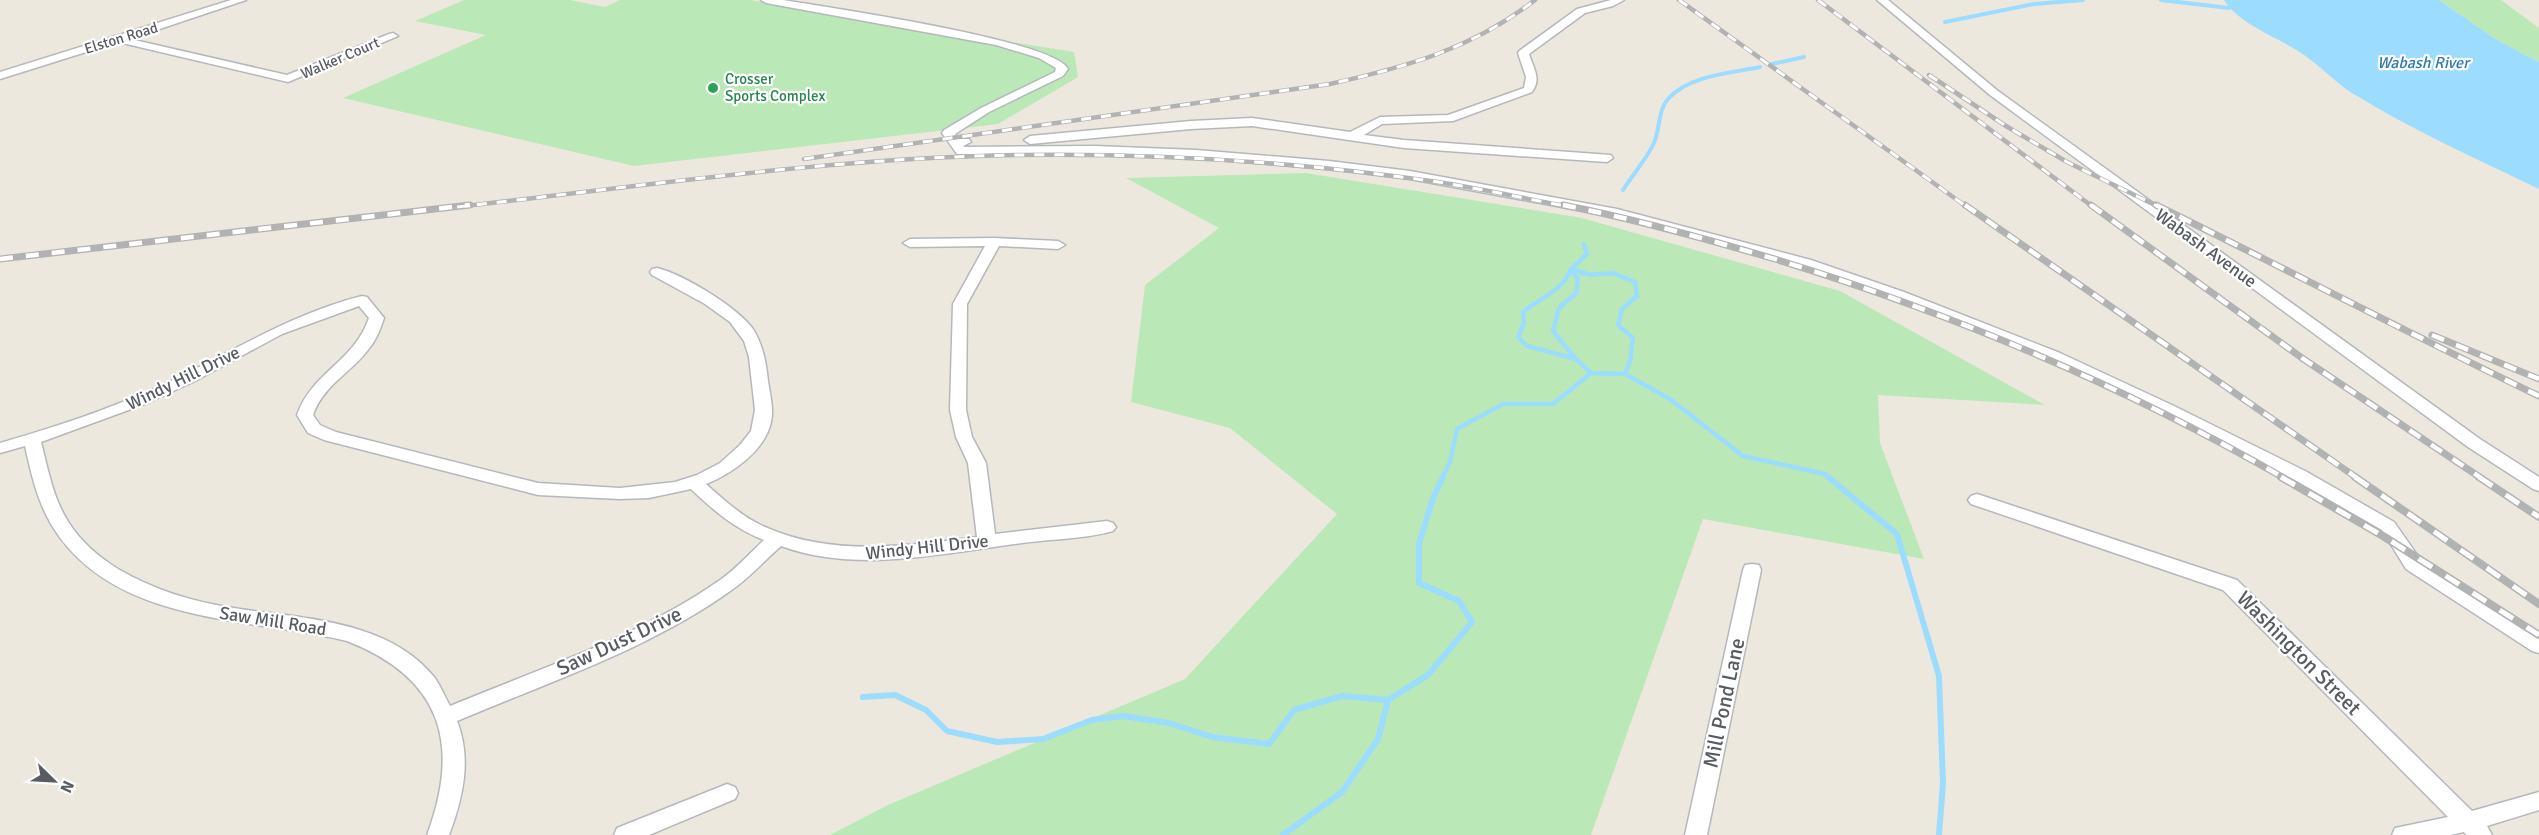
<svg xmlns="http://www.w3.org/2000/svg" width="2539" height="835" font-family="Signika,sans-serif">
  <rect width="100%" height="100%" fill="#ede8de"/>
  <path fill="#bbe8b7" d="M 464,0 L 570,0 L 605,7 L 620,0 L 750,0 L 1074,52 L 1078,77 L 998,124 L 634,166 L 343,98 L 486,35 L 415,21 Z
    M 2439,0 L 2501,0 L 2539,28 L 2539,62 L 2497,40 Z
    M 1306,173 L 1582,218 L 1840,291 L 2045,405 L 1878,395 L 1880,443 L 1924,559 L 1703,519 L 1591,835 L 830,835 L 888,805 L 1185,679 L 1337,514 L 1230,428 L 1131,402 L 1145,285 L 1219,228 L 1126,178 Z"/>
  <path fill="#9bdcff" d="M 2224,0 L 2439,0 L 2497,40 L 2539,62 L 2539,189 C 2477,159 2412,130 2352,93 C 2333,81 2318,63 2298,51 C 2275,36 2239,24 2224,0 Z"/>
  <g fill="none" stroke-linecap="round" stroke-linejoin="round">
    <path stroke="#9bdcff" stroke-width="4" d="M 2161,0 L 2229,8
      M 1945,22 L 2034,4 L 2083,0
      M 1772,64 L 1804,57
      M 1623,190 C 1633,174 1646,160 1654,143 C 1660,129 1658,110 1668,99 C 1689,75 1732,73 1760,67"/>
    <path stroke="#9bdcff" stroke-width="4.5" d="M 1571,269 C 1563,291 1540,298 1523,312 L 1524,323 L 1518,337 L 1527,346 L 1576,359 L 1591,373
      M 1571,271 L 1578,279 L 1576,293 L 1559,308 L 1553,331 L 1575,358
      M 1625,374 L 1670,399 L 1743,456 L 1825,474 L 1830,478
      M 1442,478 L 1450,462 L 1457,429 L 1503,404 L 1553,404 L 1591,373 L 1625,374 L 1630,361 L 1633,338 L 1618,325 L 1622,309 L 1637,296 L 1635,282 L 1613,273 L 1590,275 L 1571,269 L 1587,254 L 1584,244"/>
    <path stroke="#9bdcff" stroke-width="6" d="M 1828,477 L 1897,534 L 1939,676 L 1943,783 L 1939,835
      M 863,697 L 895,695 L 926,710 L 947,731 L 997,742 L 1043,739 L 1092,720 L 1123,716 L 1169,723 L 1212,737 L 1269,744 L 1294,710 L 1342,696 L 1388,700
      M 1283,835 L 1342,792 L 1378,739 L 1388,700 L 1428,675 L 1472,622 L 1459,601 L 1419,583 L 1419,544 L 1433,498 L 1443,477"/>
    <defs>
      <path id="street" d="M 231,0 L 246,0 L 130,39 L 287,75 L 389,34 L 393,33 L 398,36 L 288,82 L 118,42 L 0,79 L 0,72 Z
        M 761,0 L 783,0 C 824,7 1055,40 1068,69 L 1063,76 L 989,112 L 955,134 L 958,139 L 969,139 L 971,142 L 963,146 L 965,147 L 1095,146 L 1196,150 L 1329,161 L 1410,171 L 1617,209 L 1811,260 L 1904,292 L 2060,353 L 2174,406 L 2307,472 L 2394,522 L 2420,559 L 2539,636 L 2539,653 L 2532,651 L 2406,569 L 2382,530 L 2295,480 L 2162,412 L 2050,359 L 1894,298 L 1801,266 L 1616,217 L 1410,179 L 1329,169 L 1196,158 L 1095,154 L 957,154 L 942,133 L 944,130 L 981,108 L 1055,72 L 1056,68 L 1039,58 L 996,45 L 766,3 Z
        M 1611,0 L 1624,0 L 1613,6 L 1585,13 L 1529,54 C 1533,68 1542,78 1532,92 L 1453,121 L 1382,124 L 1364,135 L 1404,140 L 1611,155 L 1613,158 L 1607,162 L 1404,148 L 1252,126 L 1191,129 L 1030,144 L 1024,140 L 1030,136 L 1191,121 L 1252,118 L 1350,132 L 1380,117 L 1448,115 L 1524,88 L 1526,77 L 1518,53 L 1519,51 L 1577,9 Z
        M 1877,0 L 1888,0 L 1998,91 L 2480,439 L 2539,477 L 2539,491 L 2533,489 L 2468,447 L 1990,95 Z
        M 994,238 L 1058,241 L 1065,245 L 1058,249 L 999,246 L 967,304 L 966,410 L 972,437 L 986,463 L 995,534 L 1107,521 L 1113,523 L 1116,527 L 1113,531 C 1085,539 1052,539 1022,543 C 945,553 857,574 781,546 C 765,560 750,577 733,589 C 652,648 549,682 457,721 C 472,759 463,798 449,835 L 427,835 C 461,744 442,678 347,641 C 248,617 111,625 51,524 C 37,500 31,473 25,446 L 0,453 L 0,443 C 63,425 125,404 183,375 C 242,346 298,312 362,296 L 367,297 L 384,318 C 380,330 376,341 367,351 C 349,374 323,386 313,415 L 320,425 L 336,432 L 538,483 L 620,488 L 675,482 L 697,475 L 720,463 L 740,445 L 751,431 L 755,410 L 749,357 L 744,341 L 730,322 L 705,304 L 652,275 L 650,272 L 652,269 L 657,268 C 683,274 737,307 753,329 C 763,345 766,362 768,381 C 770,395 774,409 771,422 C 765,451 731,474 706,484 C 724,500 742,517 765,527 C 831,557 908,546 977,537 L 968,463 L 956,437 L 950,410 L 953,304 L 985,246 L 910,247 L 903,243 L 910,239 ZM 359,306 L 369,318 C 354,362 312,372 297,415 L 308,433 L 324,440 L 538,495 L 620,499 L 649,498 L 691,489 C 713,510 735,529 764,540 C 750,553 736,569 720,580 C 639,637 541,668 450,706 C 445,697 441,687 435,678 C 388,619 302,619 234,608 C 193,602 154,590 118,569 C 99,557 81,542 69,523 C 53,499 48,469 41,442 L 145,404 L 195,381 L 282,334 Z
        M 1977,494 L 2237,580 L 2472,811 L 2539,792 L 2539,810 L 2487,826 L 2492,835 L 2466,835 L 2464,832 L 2450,835 L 2392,835 L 2395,828 L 2448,817 L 2223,590 L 1971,504 L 1968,500 L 1971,496 Z
        M 1752,564 L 1759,565 L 1761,570 L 1707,835 L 1685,835 L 1743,570 L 1745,565 Z
        M 727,784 L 735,787 L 738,793 L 735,799 L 649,835 L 614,835 L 617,828 Z"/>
    </defs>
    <use href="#street" stroke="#b4b8bd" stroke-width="3"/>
    <use href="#street" fill="#fff" fill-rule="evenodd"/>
    <defs>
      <path id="rail-far2" d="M 1679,0 L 1967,207
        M 1818,0 L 2093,207
        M 1929,75 L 2006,126 L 2067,162 L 2159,207
        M 804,159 L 1330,84 C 1406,67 1472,49 1535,0
        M 457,207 C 643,186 830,158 1017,155 C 1158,153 1299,162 1438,182 C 1483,189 1527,199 1571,207"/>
      <path id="rail-far1" d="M 1563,205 C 1635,219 1707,239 1778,260 C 1954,314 2124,386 2284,478
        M 1965,205 L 2357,478
        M 2091,205 L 2302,358 L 2481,478
        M 2156,205 C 2284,268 2410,334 2539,396
        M 0,259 L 470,205
        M 2432,335 L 2539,379"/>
      <path id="rail" d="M 2281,477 L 2383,536 L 2539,635
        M 2355,477 L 2539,604
        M 2479,477 L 2539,517"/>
    </defs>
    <use href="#rail-far2" stroke="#b1b2b2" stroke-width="4.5"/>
    <use href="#rail-far1" stroke="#b1b2b2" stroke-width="7"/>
    <use href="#rail" stroke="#b1b2b2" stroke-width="8"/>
    <use href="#rail-far2" stroke="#fff" stroke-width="3" stroke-dasharray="10" stroke-linecap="butt"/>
    <use href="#rail-far1" stroke="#fff" stroke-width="4.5" stroke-dasharray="13" stroke-linecap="butt"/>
    <use href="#rail" stroke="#fff" stroke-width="5" stroke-dasharray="16" stroke-linecap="butt"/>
  </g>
  <circle fill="#2e9e5b" stroke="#fff" stroke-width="2" cx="713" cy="88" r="6"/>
  <g text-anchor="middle" stroke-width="4.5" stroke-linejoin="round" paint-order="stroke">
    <g font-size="15" fill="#575c61" stroke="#fff">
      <text transform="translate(121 38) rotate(-17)" y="5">Elston Road</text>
      <text transform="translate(340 58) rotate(-23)" y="5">Walker Court</text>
    </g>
    <g font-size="15" fill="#27864d" stroke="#fff" text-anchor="start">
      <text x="725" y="84">Crosser<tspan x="725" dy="17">Sports Complex</tspan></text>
    </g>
    <g font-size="16" font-style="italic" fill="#2e7ab2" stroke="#fff">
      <text x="2423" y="68">Wabash River</text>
    </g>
    <g font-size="18" fill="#575c61" stroke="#fff">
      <text transform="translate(2206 248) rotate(36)" y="6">Wabash Avenue</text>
      <text transform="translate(183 378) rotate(-26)" y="6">Windy Hill Drive</text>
      <text transform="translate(927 547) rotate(-6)" y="6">Windy Hill Drive</text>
      <text transform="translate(273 621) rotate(9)" y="6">Saw Mill Road</text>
    </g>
    <g font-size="21" fill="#575c61" stroke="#fff">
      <text transform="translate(619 641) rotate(-25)" y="7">Saw Dust Drive</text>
      <text transform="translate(2299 653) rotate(45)" y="7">Washington Street</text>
      <text transform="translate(1724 703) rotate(-78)" y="7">Mill Pond Lane</text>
    </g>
  </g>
  <g transform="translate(54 781) rotate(114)" stroke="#ffffff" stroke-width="4.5" paint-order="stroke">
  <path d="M0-4.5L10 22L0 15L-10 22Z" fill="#575c61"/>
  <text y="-9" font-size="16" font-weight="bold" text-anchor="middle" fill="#575c61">N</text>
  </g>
</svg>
